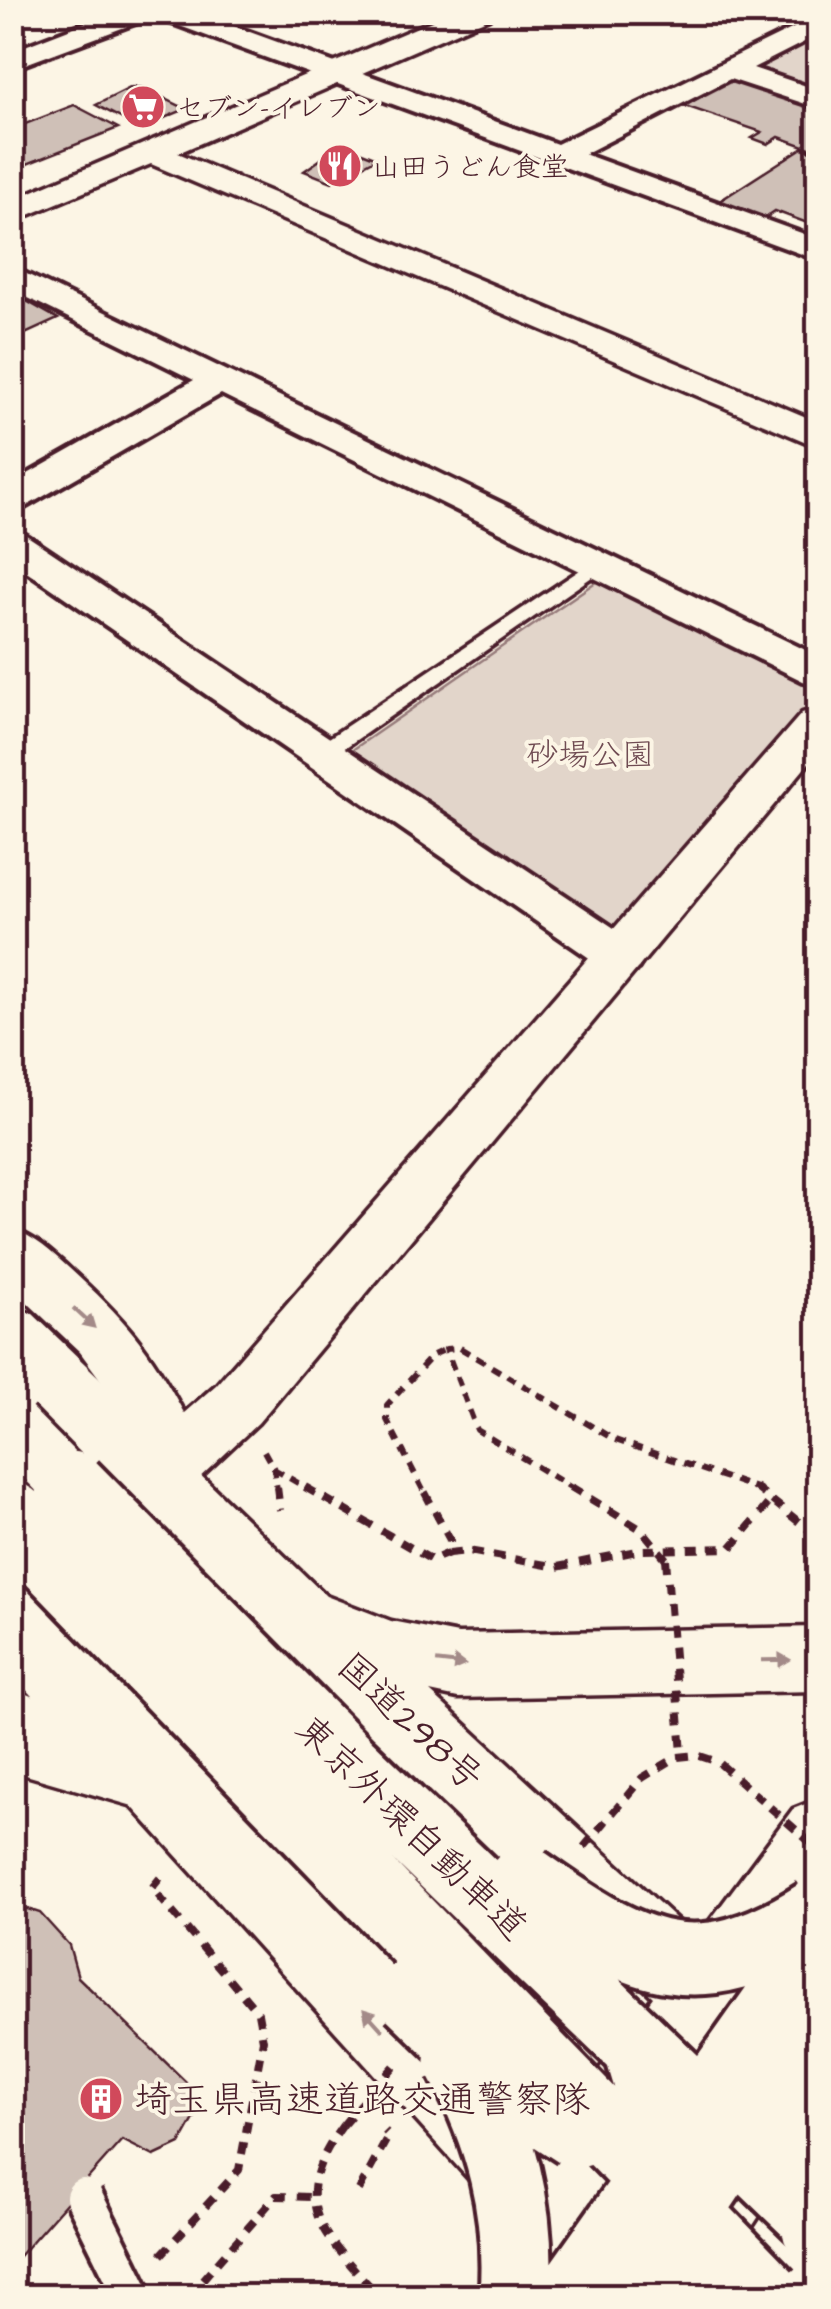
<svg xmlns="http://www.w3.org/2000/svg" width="831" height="2309" font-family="'Architects Daughter','Klee One',sans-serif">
  <rect width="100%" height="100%" fill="#fcf5e5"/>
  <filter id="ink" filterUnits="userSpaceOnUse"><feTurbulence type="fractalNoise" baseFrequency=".01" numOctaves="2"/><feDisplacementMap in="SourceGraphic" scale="20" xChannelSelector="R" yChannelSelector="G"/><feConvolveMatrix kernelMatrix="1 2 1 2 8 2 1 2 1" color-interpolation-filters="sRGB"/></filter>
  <g filter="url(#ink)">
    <path fill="#e2d5ca" stroke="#967a7a" stroke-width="2.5" d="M 818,36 L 818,92 L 750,69 Z
      M 603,577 L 818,685 L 818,703 L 614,936 L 345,755 Z"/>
    <path fill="#cfc0b7" stroke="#4a1f2b" stroke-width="2.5" d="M 729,80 L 818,110 L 818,151 L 779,137 L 768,144 L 752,138 L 762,132 L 685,106 Z
      M 132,87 L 143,88 L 186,109 L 140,128 L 96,105 Z
      M 74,105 L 118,128 L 12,170 L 12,129 Z
      M 352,148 L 377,158 L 332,182 L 304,171 L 327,155 L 334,158 Z
      M 802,148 L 818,153 L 818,227 L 775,211 L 763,219 L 718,202 Z
      M 12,293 L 58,319 L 12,340 Z
      M 12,1904 L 40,1913 L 69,1945 L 78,1977 L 186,2082 L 195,2117 L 180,2144 L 154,2156 L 122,2140 L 12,2264 Z"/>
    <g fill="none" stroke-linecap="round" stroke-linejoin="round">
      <defs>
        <path id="service" d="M 598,558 L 608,564 L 605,568 L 330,758 L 314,758 L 311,753 L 314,748 Z"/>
        <path id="minor" d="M 113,12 L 152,12 L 149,18 L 12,69 L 12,51 Z
          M 155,12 L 195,12 L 557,144 L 818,16 L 818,35 L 753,68 L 818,90 L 818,108 L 730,79 L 584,154 L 818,239 L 818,260 L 158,18 Z
          M 12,267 L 818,656 L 818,685 L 803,681 L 221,394 L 25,507 L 12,510 L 12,483 L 194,380 L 12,290 Z
          M 12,531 L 26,535 L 638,944 L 645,956 L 638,968 L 621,973 L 604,968 L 12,561 Z"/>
        <path id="tertiary" d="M 453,12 L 493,12 L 489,18 L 178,153 L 818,422 L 818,447 L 151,164 L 12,222 L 12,200 Z
          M 818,708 L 818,752 L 258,1423 L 181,1495 L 159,1503 L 137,1495 L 128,1475 L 141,1452 L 114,1398 L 80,1352 L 12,1288 L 12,1229 C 36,1237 51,1252 69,1268 C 124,1318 149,1347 184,1413 L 216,1385 L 802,713 Z
          M 12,1688 L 36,1698 L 56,1718 L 175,1753 L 185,1777 L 175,1801 L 150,1811 L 12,1771 Z"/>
        <path id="trunk" d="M 12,1307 L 33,1314 L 326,1596 L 391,1621 L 458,1634 L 818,1627 L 818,1691 L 458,1698 L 430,1692 L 697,1938 L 793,1809 L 818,1799 L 818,1893 L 751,1988 L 807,2039 L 818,2066 L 807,2093 L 780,2104 L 753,2093 L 707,2049 L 597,2202 L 650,2258 L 662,2287 L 658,2296 L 575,2296 L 547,2266 L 525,2275 L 497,2263 L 485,2235 L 496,2209 L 12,1674 L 12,1595 L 35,1604 L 543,2145 L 653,1997 L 271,1632 L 12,1371 Z"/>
        <path id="motorway" d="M 12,1351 L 33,1359 L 549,1856 L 560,1881 L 549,1906 L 524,1917 L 499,1906 L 12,1417 Z
          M 12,1539 L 35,1548 L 438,1968 L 449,1994 L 438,2020 L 412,2031 L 386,2020 L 12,1615 Z
          M 818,2163 L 818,2275 L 805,2296 L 719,2296 L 730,2267 L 790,2175 Z"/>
      </defs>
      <use href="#service" stroke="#4a1f2b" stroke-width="7"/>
      <use href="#minor" stroke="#4a1f2b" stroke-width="8"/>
      <use href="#tertiary" stroke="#4a1f2b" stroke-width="7"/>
      <use href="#trunk" stroke="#4a1f2b" stroke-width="7"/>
      <use href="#motorway" stroke="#4a1f2b" stroke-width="7"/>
      <path stroke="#4a1f2b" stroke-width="6" stroke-dasharray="10 8" stroke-linecap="butt" d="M 264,1451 L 274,1469 L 277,1490
        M 274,1469 L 310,1490
        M 423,1490 L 387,1420 L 387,1405 L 433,1355 L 446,1349
        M 575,1490 L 477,1430 L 446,1349 L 460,1348 L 615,1440 L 762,1490"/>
      <path stroke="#4a1f2b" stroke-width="8" stroke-dasharray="12 10" stroke-linecap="butt" d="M 277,1487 L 280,1510
        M 305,1487 L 432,1560 L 449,1553 L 450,1540 L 422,1487
        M 571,1487 L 642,1530 L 666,1559
        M 755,1487 L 818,1537
        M 449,1553 L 469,1551 L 557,1567 L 642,1550 L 731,1548 L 774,1497
        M 160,1878 L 152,1888 L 258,2013 L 263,2040 L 239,2170 L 161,2255
        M 343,2125 C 285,2205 322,2233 379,2296
        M 359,2190 L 389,2135 L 385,2131
        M 188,2296 L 276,2196 L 312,2197"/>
      <use href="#service" fill="#fcf5e5" fill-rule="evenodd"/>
      <use href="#minor" fill="#fcf5e5" fill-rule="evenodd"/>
      <use href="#tertiary" fill="#fcf5e5" fill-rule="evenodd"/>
      <use href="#trunk" fill="#fcf5e5" fill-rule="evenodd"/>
      <use href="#motorway" fill="#fcf5e5" fill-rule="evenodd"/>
      <defs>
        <path id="service-bridge" d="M 84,2197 L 133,2296"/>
        <path id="motorway-bridge-far1" d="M 12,1427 L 74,1490"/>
        <path id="motorway-bridge" d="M 71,1487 L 347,1766 L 818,2220
          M 12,1518 L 767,2296
          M 524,1881 C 634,1959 695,1993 818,1914
          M 412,1994 L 509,2088 L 577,2132
          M 801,2036 L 801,2100 L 818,2229
          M 642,2057 L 678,2175 L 700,2296
          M 461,2061 C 501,2136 521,2210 515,2296
          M 571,2296 L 818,1947
          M 630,2296 L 818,2015"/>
      </defs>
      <use href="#service-bridge" stroke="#4a1f2b" stroke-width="44" stroke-linecap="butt"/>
      <use href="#motorway-bridge-far1" stroke="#4a1f2b" stroke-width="62" stroke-linecap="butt"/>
      <use href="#motorway-bridge" stroke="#4a1f2b" stroke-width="79" stroke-linecap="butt"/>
      <path stroke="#4a1f2b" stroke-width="8" stroke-dasharray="12 10" stroke-linecap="butt" d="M 666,1559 L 682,1753
        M 584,1847 L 642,1778 L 677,1757 L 697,1755 L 718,1762 L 818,1849
        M 343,2125 L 396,2064"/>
      <use href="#service-bridge" stroke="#fcf5e5" stroke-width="36"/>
      <use href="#motorway-bridge-far1" stroke="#fcf5e5" stroke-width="55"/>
      <use href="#motorway-bridge" stroke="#fcf5e5" stroke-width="71"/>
    </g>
    <defs><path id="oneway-solid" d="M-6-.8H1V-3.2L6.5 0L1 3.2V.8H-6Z" transform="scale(2.5)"/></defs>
    <g fill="#a38a88">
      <use href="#oneway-solid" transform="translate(84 1318) rotate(43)"/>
      <use href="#oneway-solid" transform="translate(776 1660) rotate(-1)"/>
      <use href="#oneway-solid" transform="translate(451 1663) rotate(7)"/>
      <use href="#oneway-solid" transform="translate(373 2020) rotate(-132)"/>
    </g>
  </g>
  <defs>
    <symbol id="supermarket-disc" viewBox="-11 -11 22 22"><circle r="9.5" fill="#d1495b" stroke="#fcf5e5"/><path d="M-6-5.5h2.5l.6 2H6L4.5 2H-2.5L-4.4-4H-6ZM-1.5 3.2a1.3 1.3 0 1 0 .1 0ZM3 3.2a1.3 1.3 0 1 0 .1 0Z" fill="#fff"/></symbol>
    <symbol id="restaurant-disc" viewBox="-11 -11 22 22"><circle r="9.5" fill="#d1495b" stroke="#fcf5e5"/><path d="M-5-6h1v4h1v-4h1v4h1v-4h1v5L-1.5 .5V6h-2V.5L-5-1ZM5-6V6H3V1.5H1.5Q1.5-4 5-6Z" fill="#fff"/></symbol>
    <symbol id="building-disc" viewBox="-11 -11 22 22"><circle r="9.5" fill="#d1495b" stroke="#fcf5e5"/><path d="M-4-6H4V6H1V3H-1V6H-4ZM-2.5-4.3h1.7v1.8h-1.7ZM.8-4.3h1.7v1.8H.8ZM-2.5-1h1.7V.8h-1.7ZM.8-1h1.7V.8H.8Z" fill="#fff"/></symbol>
  </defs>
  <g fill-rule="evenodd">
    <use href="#supermarket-disc" x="118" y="82" width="50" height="50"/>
    <use href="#restaurant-disc" x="315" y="141" width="50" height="50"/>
    <use href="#building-disc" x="76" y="2074" width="50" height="50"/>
  </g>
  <g text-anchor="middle" stroke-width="8" stroke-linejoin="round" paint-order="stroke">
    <g font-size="28" fill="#4a1f2b" stroke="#fcf5e5" text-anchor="start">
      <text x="176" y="117">セブン-イレブン</text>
      <text x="372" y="176">山田うどん食堂</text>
    </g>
    <g font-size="32" fill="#704c53" stroke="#fcf5e5">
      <text x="590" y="765">砂場公園</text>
    </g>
    <g font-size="38" fill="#4a1f2b" stroke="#fcf5e5">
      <text transform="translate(411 1721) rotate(43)" y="13">国道298号</text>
      <text transform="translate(412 1827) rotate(44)" y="13">東京外環自動車道</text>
    </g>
    <g font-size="38" fill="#4a1f2b" stroke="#fcf5e5" text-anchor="start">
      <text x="134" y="2112">埼玉県高速道路交通警察隊</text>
    </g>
  </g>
  <rect width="831" height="2309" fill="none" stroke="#fcf5e5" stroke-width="50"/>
  <rect x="25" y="25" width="781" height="2259" fill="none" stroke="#4a1f2b" stroke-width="4" filter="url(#ink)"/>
</svg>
